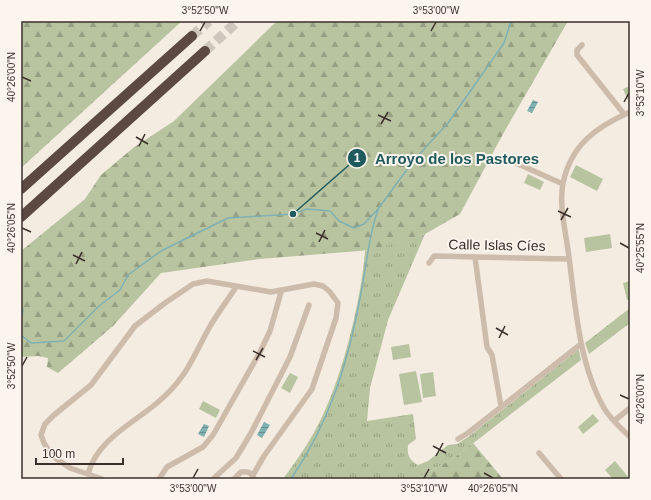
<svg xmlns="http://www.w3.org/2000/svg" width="651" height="500" font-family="Helvetica,sans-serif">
  <defs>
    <pattern id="grass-tufts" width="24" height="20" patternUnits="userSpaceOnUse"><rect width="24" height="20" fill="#b8c4a0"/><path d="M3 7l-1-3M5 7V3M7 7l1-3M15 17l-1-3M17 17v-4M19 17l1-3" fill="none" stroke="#97a083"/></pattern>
    <pattern id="forest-firs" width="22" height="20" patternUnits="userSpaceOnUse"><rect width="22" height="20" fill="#b8c4a0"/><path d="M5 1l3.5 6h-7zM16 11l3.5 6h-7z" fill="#97a083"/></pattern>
    <pattern id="water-rules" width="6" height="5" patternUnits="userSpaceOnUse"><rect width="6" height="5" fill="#7fb0b2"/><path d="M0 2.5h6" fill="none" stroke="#699091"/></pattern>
  </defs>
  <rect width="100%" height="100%" fill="#f4ebe1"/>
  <path fill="url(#grass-tufts)" d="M 425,234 L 388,320 L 370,388 L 367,421 L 413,414 L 416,439 L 408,445 C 407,455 409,460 418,465 L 428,461 L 448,445 L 457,444 L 468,437 L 579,349 L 581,360 L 454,458 L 416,479 L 283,479 C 297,460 311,440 321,419 C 343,374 361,301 365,251 Z
    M 630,308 L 630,323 L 589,354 L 585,343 Z"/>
  <path fill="url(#forest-firs)" d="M 21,21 L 182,21 L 21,168 Z
    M 277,21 L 568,21 L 503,134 L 460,214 L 425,234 L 371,250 L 260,259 L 161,273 L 113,326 L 58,373 L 47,367 L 48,358 L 38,356 L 21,357 L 21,251 L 85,199 L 101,175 L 133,148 L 174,121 Z
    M 473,443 L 503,479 L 416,479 L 454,458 Z"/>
  <path fill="#b8c4a0" d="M 630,86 L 630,105 L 623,89 Z
    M 576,165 L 603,179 L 597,191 L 570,177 Z
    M 528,174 L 544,182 L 540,190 L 524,183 Z
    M 610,234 L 612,248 L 586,252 L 584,238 Z
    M 630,281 L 630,299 L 627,300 L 623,283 Z
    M 409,344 L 411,357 L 393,360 L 391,347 Z
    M 416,371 L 422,402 L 404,405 L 399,374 Z
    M 433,372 L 436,396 L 423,398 L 420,374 Z
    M 290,373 L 298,377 L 290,393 L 281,388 Z
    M 203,401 L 220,410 L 216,418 L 199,409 Z
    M 593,414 L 599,421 L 583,434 L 578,427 Z
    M 615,461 L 630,479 L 613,479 L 605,470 Z"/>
  <path fill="url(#water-rules)" d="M 533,100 L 538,102 L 532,113 L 527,111 Z
    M 264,422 L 270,425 L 262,438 L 257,435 Z
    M 204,424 L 209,426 L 204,437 L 198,434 Z"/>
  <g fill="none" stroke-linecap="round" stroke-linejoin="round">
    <path stroke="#7fb0b2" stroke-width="1.5" d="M 21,306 L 23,310 L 21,320
      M 21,335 L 31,343 L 64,341 L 99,306 L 120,290 L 128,275 L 161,251 L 228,218 L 293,214 L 307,209 L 330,211 L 339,221 L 354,228 L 364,224 L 378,209 L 414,160 L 448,123 L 504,43 L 511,21
      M 291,479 C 330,422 349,360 361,293 C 367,264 368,237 378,210"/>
    <path stroke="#cfc6bd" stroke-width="10" stroke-dasharray="10 5" stroke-linecap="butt" d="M 192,36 L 209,21
      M 205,51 L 238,21"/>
    <path stroke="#cdbbac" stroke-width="5.5" d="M 582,45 L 577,50 L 577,55 L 624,114
      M 630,112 C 596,127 571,145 563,183 C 559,204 565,229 568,250 C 575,300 578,363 604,408 C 610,419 621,428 630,437
      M 509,160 L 563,184
      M 475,257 L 487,347 L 492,355 L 501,406
      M 429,263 L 434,256 L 569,259
      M 614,421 L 630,408
      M 458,439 L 468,433 L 581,344
      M 539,453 L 561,479
      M 88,474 C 97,440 132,424 157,403 C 186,379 192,359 209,328 C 217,314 227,301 236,287
      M 102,479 L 70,468 L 52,456 L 44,443 L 41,435 L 45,424 L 54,415 L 91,385 L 135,326 L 165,303 L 193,284 L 207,281 L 271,292 L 314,284 L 323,286 L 330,292 L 338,303 L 336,318 L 312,389 L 264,456 L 253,475
      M 159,479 L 167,467 L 203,447 L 213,435 L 260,352 L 270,331 L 281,292
      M 213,479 L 236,458 L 251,433 L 290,357 L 309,305
      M 234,479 L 241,472 C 247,471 252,472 254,479"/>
    <path stroke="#5c4a42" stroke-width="10" d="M 21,189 L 192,36
      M 21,217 L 205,51"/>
  </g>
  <path fill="none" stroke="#3b302b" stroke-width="1.5" d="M 200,31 L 205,22M 431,31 L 436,22M 22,77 L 31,81M 624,102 L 629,93M 378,115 L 391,121M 381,124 L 388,112M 136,137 L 148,144M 139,146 L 145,134M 558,211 L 571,217M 561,220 L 568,208M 22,228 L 31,232M 316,233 L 328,239M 319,242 L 325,230M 620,243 L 629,248M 73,255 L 85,261M 76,264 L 82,252M 496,328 L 508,335M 499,338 L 505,326M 253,351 L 265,357M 256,360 L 263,348M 22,366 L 27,357M 620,395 L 629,399M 433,446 L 446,453M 436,456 L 443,443M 484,473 L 493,478M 193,478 L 198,469M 424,478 L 429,469"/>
  <g text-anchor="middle" stroke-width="4" stroke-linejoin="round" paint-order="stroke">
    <g font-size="14" fill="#3b302b" stroke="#fbf5ee">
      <text transform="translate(497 245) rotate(1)" y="5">Calle Islas Cíes</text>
    </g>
  </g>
  <path fill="none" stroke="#1f5a5e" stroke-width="1.5" d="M293 214L357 158"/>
  <g fill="#1f5a5e" stroke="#fbf5ee" stroke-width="1.5">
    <circle cx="293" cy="214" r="4"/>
    <circle cx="357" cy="158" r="10"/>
  </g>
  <g font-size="12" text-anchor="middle" font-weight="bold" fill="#fff">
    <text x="357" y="162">1</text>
  </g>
  <g font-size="15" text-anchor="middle" font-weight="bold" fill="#1f5a5e" stroke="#fbf5ee" stroke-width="4" stroke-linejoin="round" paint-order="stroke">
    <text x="457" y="164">Arroyo de los Pastores</text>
  </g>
  <rect width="651" height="500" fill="none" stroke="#fbf5ee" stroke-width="44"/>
  <path d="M36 458v6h87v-6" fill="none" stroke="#3b302b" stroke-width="2"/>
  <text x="42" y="458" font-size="12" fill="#3b302b" stroke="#fbf5ee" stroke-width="3" paint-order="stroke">100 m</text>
  <rect x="22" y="22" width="607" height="456" fill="none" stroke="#3b302b" stroke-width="1.5"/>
  <g font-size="10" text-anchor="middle" fill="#3b302b">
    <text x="205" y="14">3°52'50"W</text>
    <text x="436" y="14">3°53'00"W</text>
    <text transform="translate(11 77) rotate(-90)" y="4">40°26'00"N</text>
    <text transform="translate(640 93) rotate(-90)" y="4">3°53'10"W</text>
    <text transform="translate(11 228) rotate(-90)" y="4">40°26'05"N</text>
    <text transform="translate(640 248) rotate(-90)" y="4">40°25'55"N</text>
    <text transform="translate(11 366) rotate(-90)" y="4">3°52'50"W</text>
    <text transform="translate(640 399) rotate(-90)" y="4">40°26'00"N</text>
    <text x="193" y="492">3°53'00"W</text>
    <text x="424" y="492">3°53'10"W</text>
    <text x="493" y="492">40°26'05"N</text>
  </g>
</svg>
